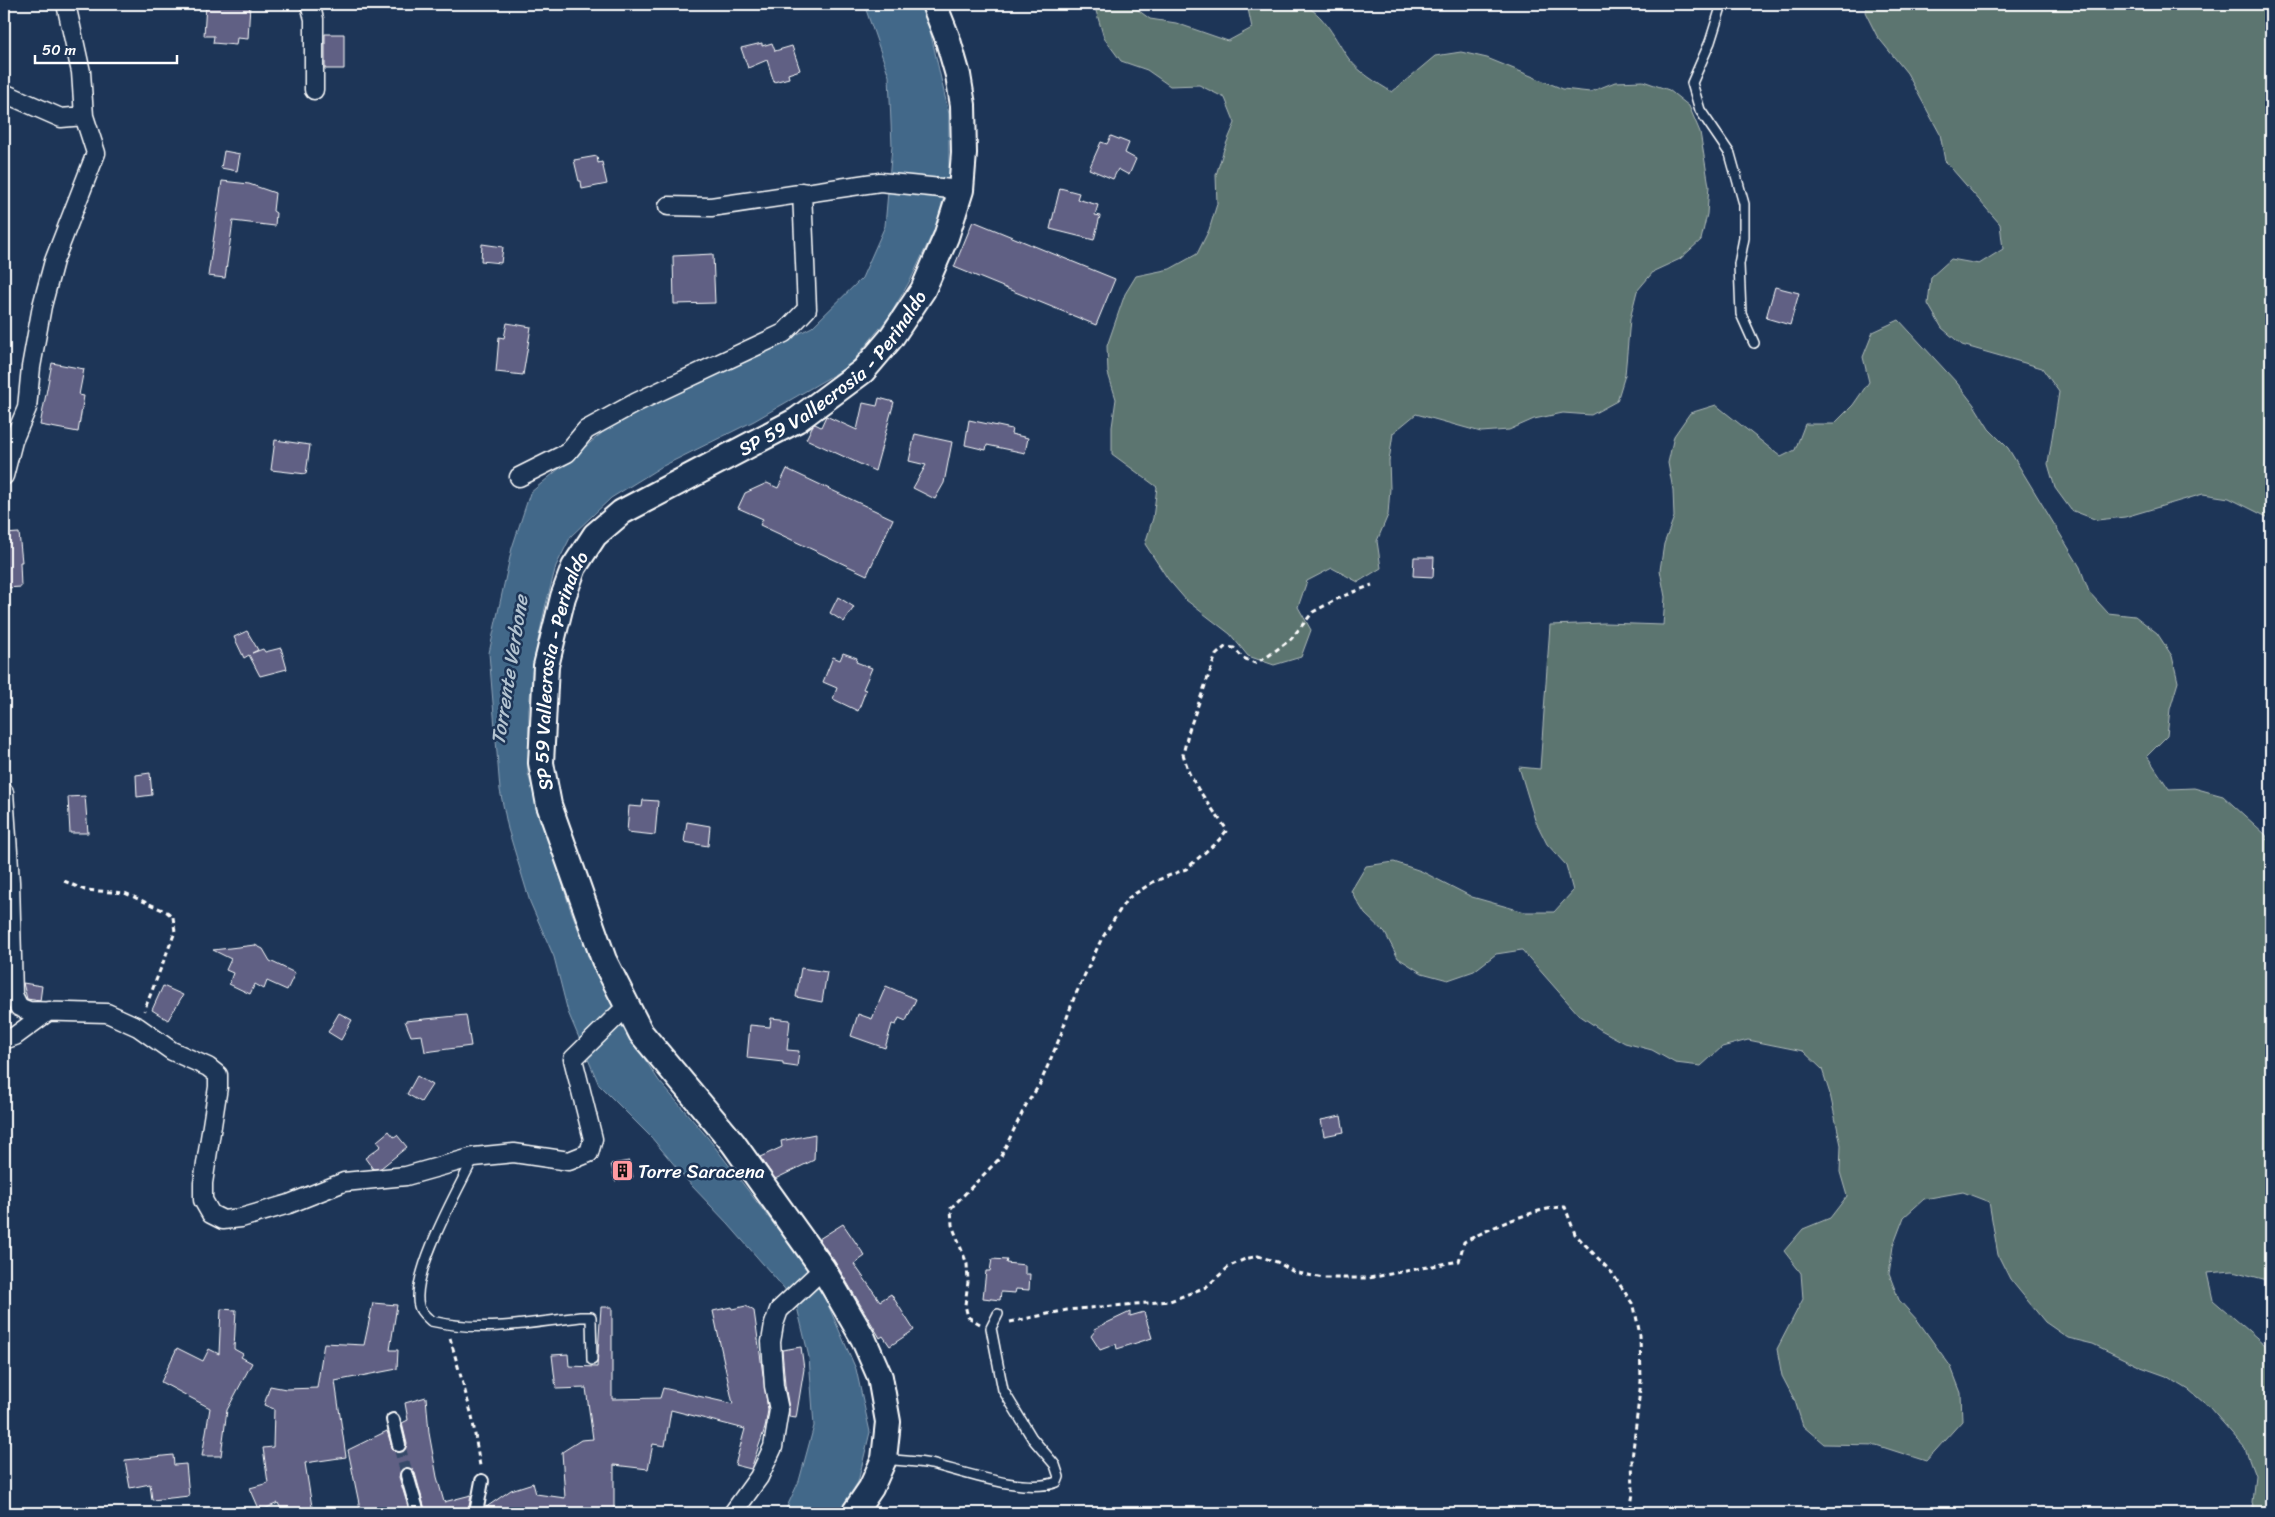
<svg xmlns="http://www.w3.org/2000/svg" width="2275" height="1517" font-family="Sriracha,sans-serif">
  <rect width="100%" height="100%" fill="#1d3557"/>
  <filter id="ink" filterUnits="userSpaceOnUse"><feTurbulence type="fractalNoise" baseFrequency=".02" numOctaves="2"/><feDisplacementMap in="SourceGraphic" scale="10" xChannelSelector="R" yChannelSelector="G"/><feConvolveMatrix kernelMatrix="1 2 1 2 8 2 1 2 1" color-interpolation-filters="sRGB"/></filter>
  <g filter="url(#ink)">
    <path fill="#5c7470" stroke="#aebab8" d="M 1092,4 L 1130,4 L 1150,19 L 1176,23 L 1228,41 L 1252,28 L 1247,4 C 1259,4 1292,1 1301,4 C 1325,13 1335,40 1349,59 C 1360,73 1377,83 1392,92 L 1435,56 L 1461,52 L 1487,58 L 1563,89 L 1590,92 L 1615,82 L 1643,81 L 1669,90 L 1689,106 L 1700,132 L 1709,186 L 1707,214 L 1701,240 L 1680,259 L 1654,271 L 1637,291 L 1630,319 L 1625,375 L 1617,401 L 1591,415 L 1563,413 L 1534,419 L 1509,430 L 1481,432 L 1416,414 L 1393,433 L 1389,461 L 1390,488 L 1388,515 L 1377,541 L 1381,568 L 1358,582 L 1332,568 L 1307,581 L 1298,607 L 1311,630 L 1301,657 L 1274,665 L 1248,656 L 1230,634 L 1186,600 L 1168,579 L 1145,544 L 1153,518 L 1157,487 L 1112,454 L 1112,427 L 1116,399 L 1108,373 L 1107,346 L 1125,294 L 1136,276 L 1170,269 L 1197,254 L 1209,230 L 1217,204 L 1216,175 L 1224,149 L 1235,123 L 1225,98 L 1199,85 L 1170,86 L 1147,70 L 1121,61 L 1104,38 L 1096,11 Z
      M 1867,4 L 2271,4 L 2271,519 L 2229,498 L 2203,494 L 2125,517 L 2097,520 L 2071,510 L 2055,488 L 2048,464 L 2059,392 L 2042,368 L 1962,345 L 1942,328 L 1928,304 L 1931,277 L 1951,259 L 1979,264 L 2003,249 L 2000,224 L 1945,161 L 1940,134 L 1907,73 L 1877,36 L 1865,12 Z
      M 1899,320 L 1957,383 L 1974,405 L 1989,429 L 2008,448 L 2080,567 L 2089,592 L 2108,613 L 2135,616 L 2157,633 L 2172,656 L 2178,682 L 2170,709 L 2167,736 L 2147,756 L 2169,789 L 2194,788 L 2223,796 L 2266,835 L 2271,850 L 2271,1281 L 2233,1271 L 2207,1273 L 2213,1300 L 2271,1350 L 2271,1513 L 2254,1513 L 2252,1502 L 2255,1475 L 2245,1448 L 2210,1408 L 2189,1390 L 2166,1376 L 2141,1367 L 2093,1344 L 2068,1338 L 2045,1322 L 2010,1279 L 1998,1255 L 1989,1202 L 1963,1192 L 1924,1199 L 1904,1217 L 1893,1246 L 1889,1274 L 1899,1300 L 1918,1321 L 1951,1367 L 1961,1393 L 1962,1421 L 1926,1461 L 1876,1445 L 1824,1444 L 1803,1426 L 1795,1401 L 1782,1376 L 1777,1349 L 1803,1299 L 1801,1273 L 1784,1251 L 1803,1229 L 1830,1218 L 1847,1196 L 1840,1172 L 1841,1145 L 1830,1094 L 1822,1069 L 1803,1051 L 1748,1040 L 1722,1047 L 1701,1066 L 1675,1063 L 1652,1050 L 1625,1043 L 1601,1030 L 1579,1015 L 1522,950 L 1496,954 L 1474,971 L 1448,980 L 1422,973 L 1398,958 L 1385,933 L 1365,914 L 1351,891 L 1366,866 L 1394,862 L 1421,871 L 1472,897 L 1525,912 L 1554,912 L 1573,891 L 1566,865 L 1547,844 L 1535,820 L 1519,767 L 1540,769 L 1550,625 L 1605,623 L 1663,625 L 1665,597 L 1660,570 L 1664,544 L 1674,517 L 1673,490 L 1668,463 L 1674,436 L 1690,413 L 1716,405 L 1781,457 L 1795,450 L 1805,424 L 1834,424 L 1853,405 L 1869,382 L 1863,357 L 1873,332 Z"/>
    <path fill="#426889" stroke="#8ea4b8" d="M 864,4 L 921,4 L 929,26 L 949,114 L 949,175 L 937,224 L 911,279 L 889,317 L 849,366 L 754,421 L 661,467 L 611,498 L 571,536 L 556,566 L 545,608 L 533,664 L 529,709 L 528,774 L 570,908 L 596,974 L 624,1027 L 659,1081 L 708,1138 L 805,1265 L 822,1291 L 856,1369 L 870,1432 L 858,1482 L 838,1513 L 784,1513 L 799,1481 L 814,1426 L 809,1357 L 797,1307 L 784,1288 L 729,1225 L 692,1186 L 651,1137 L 599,1085 L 568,1012 L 554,957 L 530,902 L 508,829 L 500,790 L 489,653 L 512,548 L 530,493 L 615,422 L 696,385 L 812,327 L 862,278 L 885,226 L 892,146 L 889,76 Z"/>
    <path fill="#616184" stroke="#fff" d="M 206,4 L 250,4 L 248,39 L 237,38 L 236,45 L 213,43 L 214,36 L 204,36 Z
      M 325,34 L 344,34 L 344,69 L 325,69 Z
      M 762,43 L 762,46 L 772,43 L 775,51 L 792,46 L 800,70 L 788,74 L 789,78 L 774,82 L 767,60 L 748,68 L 741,48 Z
      M 1111,136 L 1129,143 L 1125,153 L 1136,159 L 1129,175 L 1118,169 L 1113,179 L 1089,169 L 1101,142 L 1107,144 Z
      M 224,151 L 240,154 L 237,171 L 221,168 Z
      M 597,156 L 598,163 L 602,162 L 607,184 L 582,189 L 581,181 L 579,181 L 574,160 Z
      M 222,181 L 249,184 L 275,193 L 273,211 L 276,213 L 275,226 L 233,221 L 225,278 L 208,276 Z
      M 1060,188 L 1079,193 L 1077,199 L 1098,205 L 1095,215 L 1100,216 L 1094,240 L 1050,229 Z
      M 973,221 L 1115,279 L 1096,325 L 954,267 Z
      M 482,244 L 503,247 L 501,263 L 481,261 Z
      M 713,254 L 715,303 L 674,304 L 673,256 Z
      M 1775,287 L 1799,293 L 1790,325 L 1766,318 Z
      M 507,323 L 531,327 L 523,375 L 496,372 L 499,337 L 504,338 Z
      M 52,363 L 84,369 L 79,395 L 84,396 L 78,432 L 40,425 Z
      M 879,398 L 894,402 L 875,471 L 806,439 L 813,425 L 815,424 L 821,427 L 826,416 L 857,430 L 863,403 L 877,406 Z
      M 969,420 L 1012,429 L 1011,434 L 1028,438 L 1025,453 L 987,445 L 986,450 L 965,445 Z
      M 915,434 L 952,442 L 944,483 L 935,499 L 913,488 L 926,465 L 909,461 Z
      M 275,440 L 310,445 L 306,474 L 271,470 Z
      M 787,469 L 893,519 L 867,575 L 760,525 L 763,519 L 738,508 L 745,493 L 767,483 L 778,488 Z
      M 19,533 L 22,562 L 20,562 L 21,587 L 6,588 L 4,534 Z
      M 1414,557 L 1434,557 L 1433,577 L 1413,576 Z
      M 838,597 L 854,607 L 844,622 L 830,613 Z
      M 247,631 L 258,650 L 252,653 L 263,649 L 265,652 L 281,648 L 287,669 L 260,676 L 249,655 L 244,658 L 234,637 Z
      M 843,653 L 857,658 L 856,662 L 872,668 L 863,689 L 866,690 L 858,711 L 833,699 L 837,688 L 823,682 L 833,657 L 840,660 Z
      M 150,773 L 152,795 L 137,797 L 136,775 Z
      M 85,796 L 88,833 L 70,833 L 68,797 Z
      M 643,800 L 658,801 L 655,835 L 627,832 L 629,806 L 642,807 Z
      M 687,822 L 710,826 L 708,846 L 684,842 Z
      M 255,945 L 263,949 L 270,961 L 295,973 L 287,990 L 267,981 L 264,989 L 255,984 L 250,994 L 229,984 L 233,973 L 226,970 L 231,959 L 213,950 Z
      M 801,968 L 827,972 L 822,1002 L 796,997 Z
      M 23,983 L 42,986 L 40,1001 L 27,999 Z
      M 163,986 L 183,995 L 168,1020 L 152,1010 Z
      M 886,986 L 916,999 L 906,1021 L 899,1018 L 896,1025 L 892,1024 L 885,1048 L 851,1036 L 858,1014 L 872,1019 Z
      M 339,1013 L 352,1020 L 341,1040 L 328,1032 Z
      M 466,1015 L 471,1046 L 425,1052 L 422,1035 L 411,1036 L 405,1021 Z
      M 771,1018 L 790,1020 L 787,1050 L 799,1051 L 797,1067 L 783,1065 L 783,1062 L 747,1058 L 750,1025 L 770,1027 Z
      M 417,1076 L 432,1085 L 421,1102 L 407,1094 Z
      M 1341,1116 L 1344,1132 L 1324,1136 L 1321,1120 Z
      M 389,1131 L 394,1137 L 397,1135 L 407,1147 L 381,1168 L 373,1169 L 365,1158 L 381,1146 L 377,1141 Z
      M 815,1134 L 814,1160 L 775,1179 L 760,1157 L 782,1147 L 781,1141 Z
      M 629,1161 L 633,1177 L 615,1181 L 611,1164 Z
      M 843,1224 L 865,1256 L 854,1264 L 880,1301 L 891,1294 L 914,1330 L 890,1346 L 883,1336 L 880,1338 L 835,1262 L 819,1239 Z
      M 992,1259 L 1007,1260 L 1006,1263 L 1025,1265 L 1025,1274 L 1030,1274 L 1029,1290 L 1016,1289 L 1015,1293 L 1001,1292 L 1000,1300 L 983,1298 L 986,1271 L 990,1271 Z
      M 373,1303 L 397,1305 L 390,1350 L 398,1350 L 397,1369 L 335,1381 L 346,1457 L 305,1463 L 313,1513 L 283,1513 L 278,1503 L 260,1511 L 250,1488 L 268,1483 L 263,1448 L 273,1447 L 274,1409 L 264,1405 L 270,1386 L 286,1389 L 317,1388 L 324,1343 L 364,1345 Z
      M 746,1306 L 754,1311 L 768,1410 L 765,1428 L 751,1469 L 735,1465 L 745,1429 L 671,1410 L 665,1446 L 653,1444 L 648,1469 L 614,1465 L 614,1513 L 484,1513 L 485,1508 L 511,1490 L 533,1483 L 536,1494 L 565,1498 L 562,1452 L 581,1440 L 593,1439 L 586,1388 L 556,1389 L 552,1355 L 568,1354 L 569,1366 L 597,1367 L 601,1307 L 612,1307 L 612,1399 L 660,1398 L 663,1388 L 733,1404 L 713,1311 L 731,1307 L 732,1309 Z
      M 221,1309 L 236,1310 L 234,1349 L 243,1354 L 241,1357 L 252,1363 L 227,1410 L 221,1456 L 202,1456 L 210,1408 L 161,1382 L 177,1348 L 203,1361 L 209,1349 L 219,1354 Z
      M 1130,1312 L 1130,1316 L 1144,1312 L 1152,1338 L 1117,1349 L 1116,1344 L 1100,1350 L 1091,1336 L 1095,1331 L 1094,1329 Z
      M 801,1347 L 804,1369 L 796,1418 L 789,1417 L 789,1408 L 785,1385 L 782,1350 Z
      M 426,1397 L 429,1433 L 437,1477 L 444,1502 L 471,1495 L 468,1513 L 426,1513 L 415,1473 L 408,1467 L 401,1470 L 399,1477 L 410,1513 L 361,1513 L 348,1450 L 387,1431 L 393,1450 L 397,1453 L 404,1451 L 407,1444 L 402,1423 L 408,1420 L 405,1403 Z
      M 173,1455 L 174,1465 L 186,1464 L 189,1496 L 152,1500 L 150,1484 L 130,1488 L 125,1460 Z"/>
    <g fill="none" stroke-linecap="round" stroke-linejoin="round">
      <path stroke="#344968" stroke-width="12" stroke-dasharray="12 6" stroke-linecap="butt" d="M 399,1445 L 407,1475"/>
      <defs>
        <path id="service" d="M 1722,4 L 1710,42 L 1692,83 L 1700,110 L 1730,154 L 1744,204 L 1744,238 L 1739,264 L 1741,314 L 1754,343
          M 474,1157 C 459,1188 410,1274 419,1306 C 420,1312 427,1317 431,1321 C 484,1333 527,1323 580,1317 L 591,1317 L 592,1360
          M 884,1459 C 900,1461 916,1461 931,1464 C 964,1472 1024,1494 1057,1482 L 1059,1477 L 1055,1465 L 1032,1438 L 1003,1390 L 991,1328 L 998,1314"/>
        <path id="pedestrian" d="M 393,1420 L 399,1445
          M 407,1475 L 418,1513
          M 476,1513 L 482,1481"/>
        <path id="minor" d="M 66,4 L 81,72 L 84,116
          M 310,4 L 314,19 L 314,90
          M 4,93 L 61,118 L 84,116 L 96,153 L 54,261 L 42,306 L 31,367 L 27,408 L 13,441 L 4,476
          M 668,206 L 711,207 L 880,182 L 961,190
          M 519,477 L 567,453 L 586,430 L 637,402 L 784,333 L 807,309 L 802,192
          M 4,792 L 10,882 L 13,995 L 19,1007 L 29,1011 L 107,1013 L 138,1027 L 172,1051 L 208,1067 L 218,1075 L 218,1087 L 203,1183 L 203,1200 L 211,1214 L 223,1220 L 241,1218 L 289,1204 L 344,1182 L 406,1176 L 474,1157 L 514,1153 L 569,1161 L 589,1153 L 593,1139 L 573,1059 L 627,1006
          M 4,1040 L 15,1036 L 49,1011
          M 733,1513 L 759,1477 L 773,1447 L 779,1410 L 774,1386 L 771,1342 L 774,1324 L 779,1310 L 823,1269"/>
        <g id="secondary">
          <path id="s1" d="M 854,1513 L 871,1488 L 884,1459 L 888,1422 L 880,1377 L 863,1338 L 823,1269 L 733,1143 L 641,1033 L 604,960 L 549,805 L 541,763 L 546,666 L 563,597 L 574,567 L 595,535 L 622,512 L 797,420 L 863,371 L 891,338 L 923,290 L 946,237 L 961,190 L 964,153 L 963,105 L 958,75 L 947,37 L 934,4"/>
        </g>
      </defs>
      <use href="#service" stroke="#fff" stroke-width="12"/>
      <use href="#pedestrian" stroke="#fff" stroke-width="16"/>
      <use href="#minor" stroke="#fff" stroke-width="21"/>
      <use href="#secondary" stroke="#fff" stroke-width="28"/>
      <path stroke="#fff" stroke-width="3" stroke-dasharray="5 4" stroke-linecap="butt" d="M 64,881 L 85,890 L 125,893 L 167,912 L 173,917 L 175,932 L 144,1011
        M 1010,1322 L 1067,1310 L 1170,1301 L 1206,1287 L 1230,1266 L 1245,1259 L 1258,1256 L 1277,1262 L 1294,1272 L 1323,1278 L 1369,1278 L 1459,1261 L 1464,1242 C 1490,1228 1537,1207 1565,1207 L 1575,1234 L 1612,1273 L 1634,1306 L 1640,1335 L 1641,1381 L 1632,1459 L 1633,1493 L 1630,1513
        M 980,1324 L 968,1317 L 965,1305 L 968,1282 L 967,1264 L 952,1225 L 951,1208 L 1000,1158 L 1026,1105 L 1040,1084 L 1060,1037 L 1074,998 L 1101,940 L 1127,899 L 1153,882 L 1186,869 L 1219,840 L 1227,830 L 1198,789 L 1189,773 L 1183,754 L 1189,730 L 1216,655 L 1225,647 L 1234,648 L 1243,658 L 1255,663 L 1267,657 L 1291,639 L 1313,612 L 1341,597 L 1372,585
        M 450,1338 L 472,1416 L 480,1466"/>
      <use href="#service" stroke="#1d3557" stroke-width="9"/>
      <use href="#pedestrian" stroke="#1d3557" stroke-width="12"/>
      <use href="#minor" stroke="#1d3557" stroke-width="18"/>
      <use href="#secondary" stroke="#1d3557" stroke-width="24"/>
    </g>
  </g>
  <defs>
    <symbol id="building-square" viewBox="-11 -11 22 22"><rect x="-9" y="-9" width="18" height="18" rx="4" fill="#ff9aa2" stroke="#1d3557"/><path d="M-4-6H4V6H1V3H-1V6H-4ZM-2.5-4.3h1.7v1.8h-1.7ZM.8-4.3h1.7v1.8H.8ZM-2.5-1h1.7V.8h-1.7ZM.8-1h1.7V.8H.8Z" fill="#111"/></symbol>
  </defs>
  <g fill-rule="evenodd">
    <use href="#building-square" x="610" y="1158" width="25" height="25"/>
  </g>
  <g text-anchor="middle" stroke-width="5" stroke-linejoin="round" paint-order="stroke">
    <g font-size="19" fill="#fff" stroke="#1d3557">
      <text dy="7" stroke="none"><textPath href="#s1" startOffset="1384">SP 59 Vallecrosia - Perinaldo</textPath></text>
      <text dy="7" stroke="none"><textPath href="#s1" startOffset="949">SP 59 Vallecrosia - Perinaldo</textPath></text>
    </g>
    <g font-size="19" fill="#fff" stroke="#1d3557" text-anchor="start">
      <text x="638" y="1178">Torre Saracena</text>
    </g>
    <g font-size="20" font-style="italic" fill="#b3c3d0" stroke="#1d3557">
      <text transform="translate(509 670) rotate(-81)" y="7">Torrente Verbone</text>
    </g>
  </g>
  <rect width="2275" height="1517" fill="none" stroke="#1d3557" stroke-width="20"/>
  <rect x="10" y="10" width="2255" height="1497" fill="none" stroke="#fff" stroke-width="2" filter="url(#ink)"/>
  <path d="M35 55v8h142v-8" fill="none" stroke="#ffffff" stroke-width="2.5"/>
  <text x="42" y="55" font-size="15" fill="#ffffff" stroke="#1d3557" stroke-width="4" paint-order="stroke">50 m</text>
</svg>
